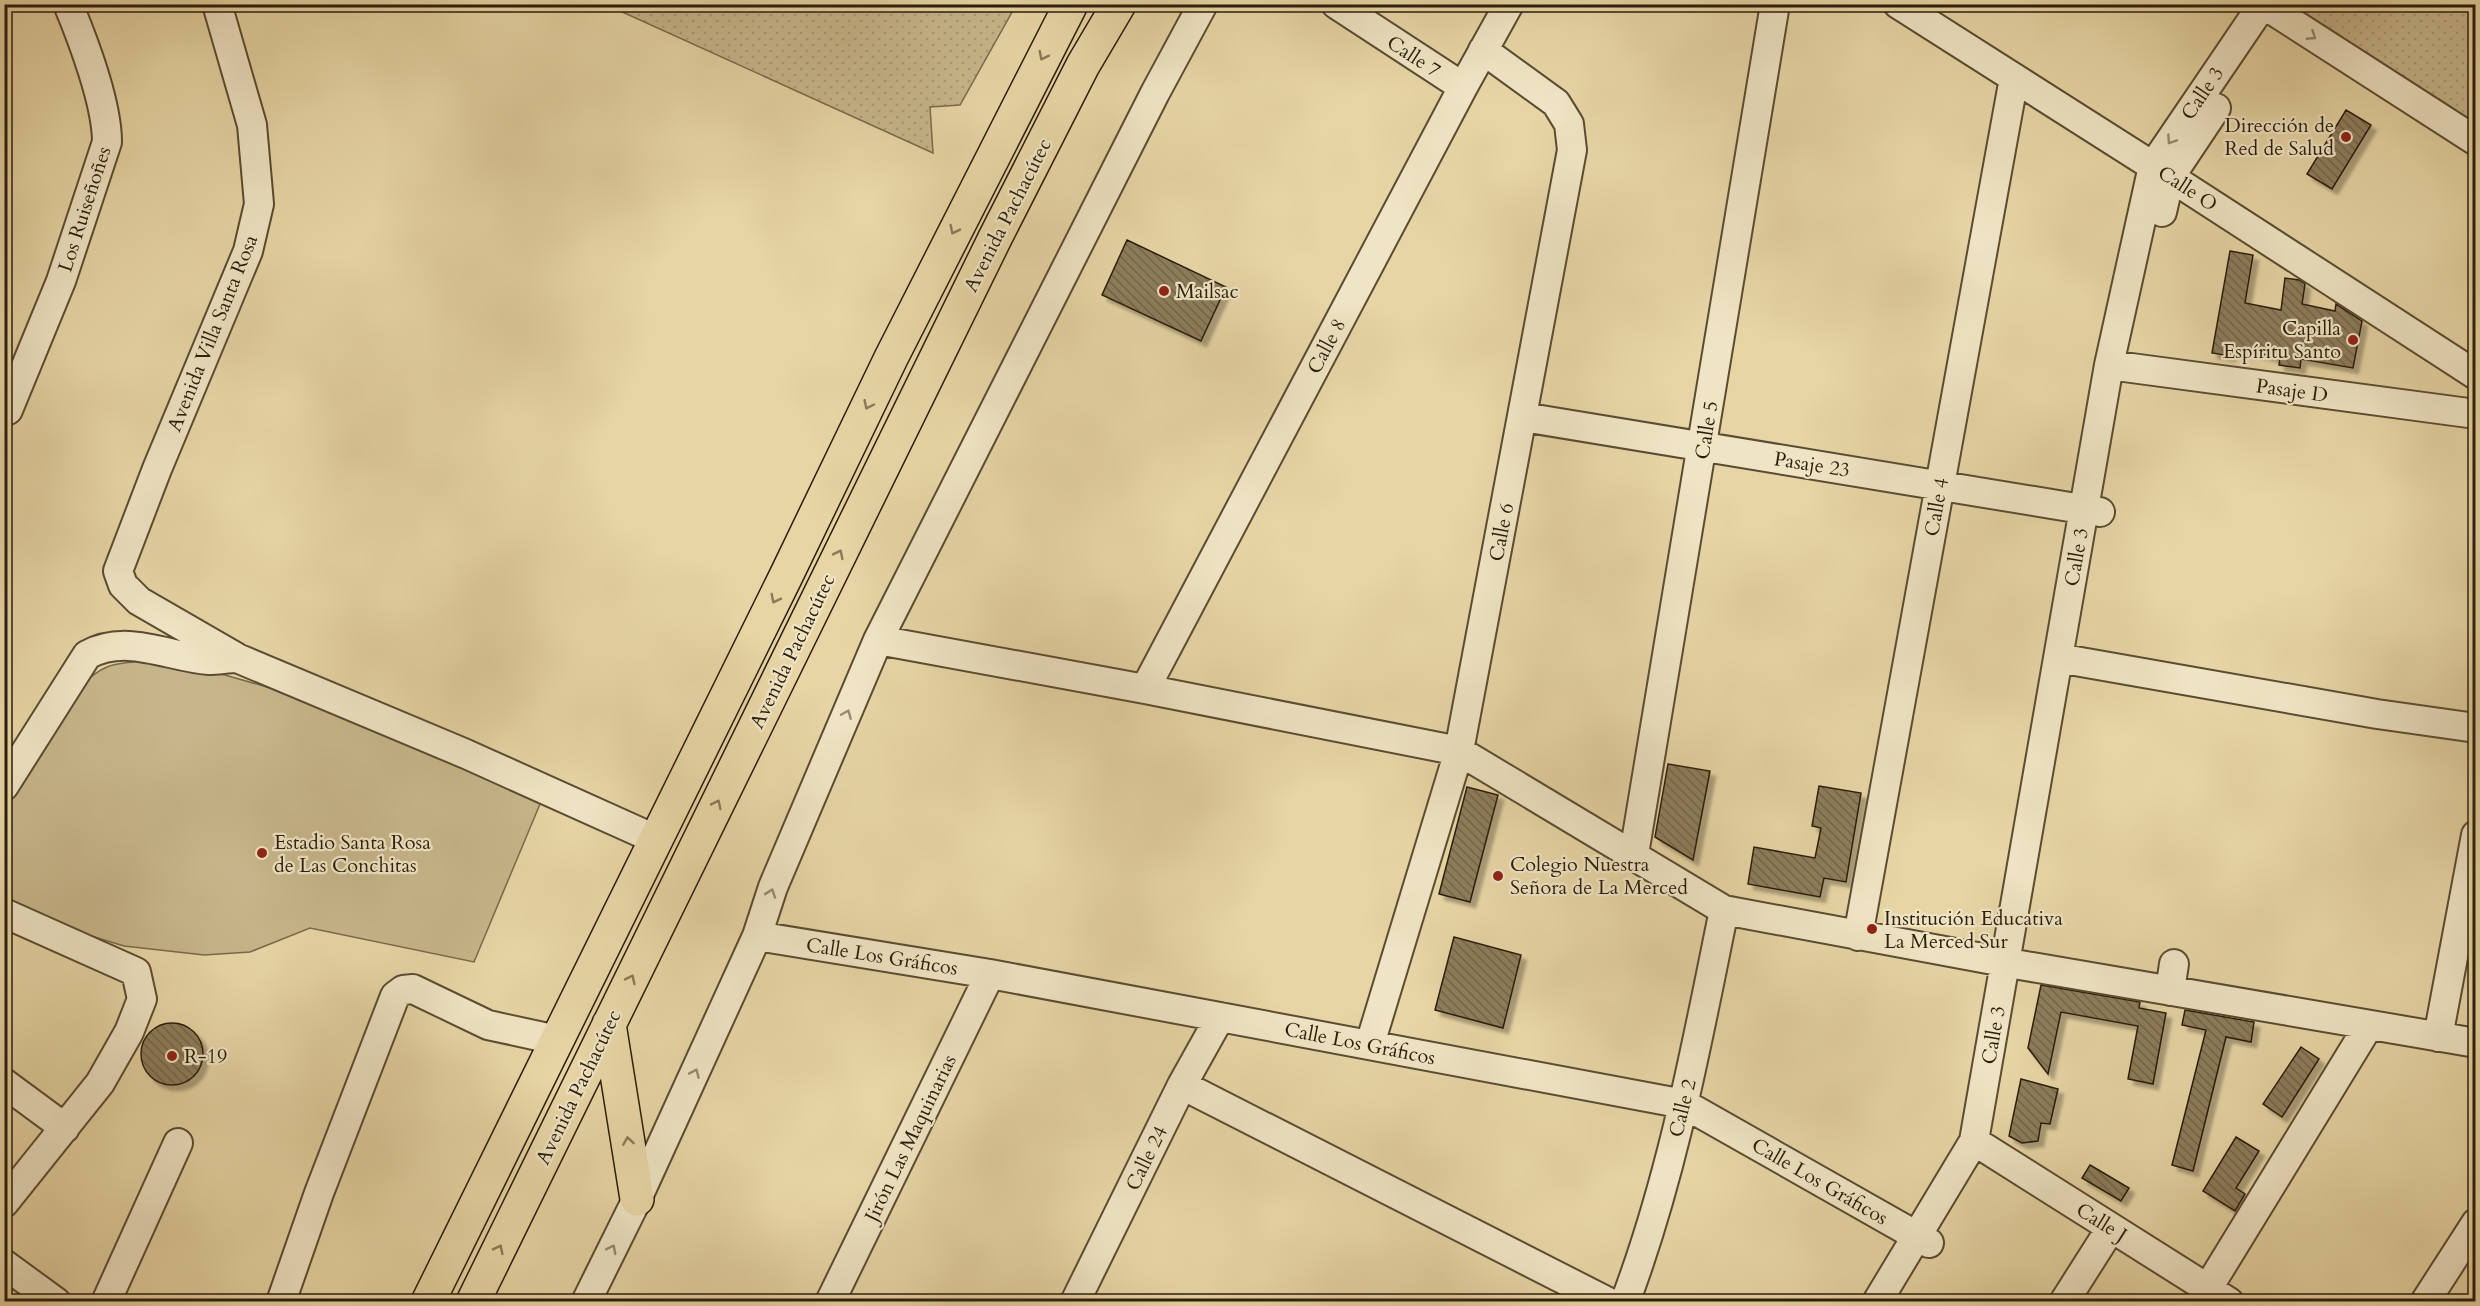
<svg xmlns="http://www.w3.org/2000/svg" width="2480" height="1306" font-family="Cardo,serif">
  <defs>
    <pattern id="grass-dots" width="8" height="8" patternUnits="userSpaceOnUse" patternTransform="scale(1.5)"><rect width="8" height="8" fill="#c7b68b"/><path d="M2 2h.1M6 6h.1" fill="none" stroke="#ab9c77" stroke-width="1.8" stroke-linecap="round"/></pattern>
    <pattern id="building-back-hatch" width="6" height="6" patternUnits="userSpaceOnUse" patternTransform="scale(1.5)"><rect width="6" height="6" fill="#8d7d5b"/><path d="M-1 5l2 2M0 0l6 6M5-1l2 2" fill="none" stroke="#736649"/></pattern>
    <filter id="shadow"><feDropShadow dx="5.5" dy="5.5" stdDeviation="1.5" flood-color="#0004"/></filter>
  </defs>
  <rect width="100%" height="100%" fill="#e7d5a5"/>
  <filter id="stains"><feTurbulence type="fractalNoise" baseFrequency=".00333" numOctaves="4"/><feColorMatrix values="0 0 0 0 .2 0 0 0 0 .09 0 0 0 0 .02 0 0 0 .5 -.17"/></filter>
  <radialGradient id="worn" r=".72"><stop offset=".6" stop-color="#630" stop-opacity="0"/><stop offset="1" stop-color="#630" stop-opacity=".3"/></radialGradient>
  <path fill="url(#grass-dots)" stroke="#796a4b" stroke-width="1.5" d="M 607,5 L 1016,5 L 960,105 L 930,107 L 933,153 Z
    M 2281,5 L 2475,5 L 2475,129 Z"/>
  <path fill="#c7b68b" stroke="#796a4b" stroke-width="1.5" d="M 139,661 L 204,669 L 274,689 L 497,778 L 540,804 L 474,962 L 310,928 L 250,952 L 204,955 L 124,946 L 65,928 L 15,907 L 5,899 L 4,807 L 7,800 C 30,761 65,685 107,667 C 116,663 129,663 139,661 Z"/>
  <path fill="url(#building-back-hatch)" stroke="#2b1e0b" stroke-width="1.5" filter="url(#shadow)" d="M 2346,110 L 2371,125 L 2332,189 L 2307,174 Z
    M 1127,240 L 1226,287 L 1201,341 L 1102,295 Z
    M 2230,251 L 2253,255 L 2245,303 L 2281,310 L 2285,278 L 2299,280 L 2305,284 L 2302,304 L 2335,311 L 2336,304 L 2362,321 L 2353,368 L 2301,359 L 2300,368 L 2279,365 L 2280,358 L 2231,348 L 2230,356 L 2212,353 Z
    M 1668,764 L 1710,771 L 1693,860 L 1655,837 Z
    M 1819,786 L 1861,793 L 1846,882 L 1824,878 L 1820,897 L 1748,884 L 1754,847 L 1815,858 L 1821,828 L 1812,826 Z
    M 1467,787 L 1498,795 L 1470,902 L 1439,894 Z
    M 1454,937 L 1521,955 L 1503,1028 L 1435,1010 Z
    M 2041,985 L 2140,1002 L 2139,1008 L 2166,1013 L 2153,1084 L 2128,1079 L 2138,1026 L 2061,1012 L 2048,1074 L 2028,1048 Z
    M 2185,1010 L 2254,1022 L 2251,1042 L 2226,1037 L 2193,1171 L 2172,1165 L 2206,1030 L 2182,1025 Z
    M141 1054a31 31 0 1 1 62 0a31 31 0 1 1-62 0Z
    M 2301,1047 L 2319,1059 L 2282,1117 L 2263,1104 Z
    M 2021,1079 L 2058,1089 L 2050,1124 L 2041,1123 L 2038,1141 L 2022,1143 L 2009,1136 Z
    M 2236,1137 L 2259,1151 L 2236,1188 L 2245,1194 L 2235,1211 L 2203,1191 Z
    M 2090,1165 L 2129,1188 L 2121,1201 L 2082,1178 Z"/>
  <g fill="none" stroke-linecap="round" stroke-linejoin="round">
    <defs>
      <path id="minor" d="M 217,4 L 252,125 L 259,204 L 248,251 L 157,469 L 118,571 L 123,585 L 139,601 L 236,657
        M 1336,4 L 1463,87
        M 1898,4 L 2170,177 L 2476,375
        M 2162,212 L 2170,177 L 2216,108
        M 2109,365 L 2476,414
        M 8,410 L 61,281 L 107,142 C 107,104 83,40 68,4
        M 1523,417 L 2100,512
        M 878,640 L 1145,689 L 1459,751 L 1724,910 L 2020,965 L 2476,1043
        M 2058,658 L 2377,714 L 2476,728
        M 1145,689 L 1463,87 L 1509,4
        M 4,786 L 87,655 C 127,633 168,657 209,660 C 218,660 228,658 237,658 L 466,754 L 655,839
        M 1634,854 L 1775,4
        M 4,913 L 136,972 L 142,999 L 129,1032 L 100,1083 L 4,1203
        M 757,936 L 990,974 L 1684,1104 L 1929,1243
        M 1858,936 L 2014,78
        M 2170,991 L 2174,964
        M 2438,1037 L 2476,835
        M 1370,1044 L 1459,751 L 1572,150 L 1569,124 L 1556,103 L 1483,50
        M 4,1083 L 65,1128
        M 1182,1085 L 1608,1302
        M 1974,1141 L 2229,1302
        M 4,1264 L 56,1302
        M 2208,1288 L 2369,1025
        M 106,1302 L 178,1143
        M 281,1302 L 319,1193 L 395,996 L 403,990 L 413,989 L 488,1025 L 557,1040
        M 586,1302 L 637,1199 L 757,936 L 773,887 L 878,640 L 1155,93 L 1203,4
        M 830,1302 L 990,974
        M 1075,1302 L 1182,1085 L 1220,1017
        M 1625,1302 C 1673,1175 1697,1042 1724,910
        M 1877,1302 L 1974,1141 L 2109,365 L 2153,166 L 2263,4 L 2476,141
        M 2064,1302 L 2111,1228
        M 2425,1302 L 2476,1223"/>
      <path id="major" d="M 609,1024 L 637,1199
        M 428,1302 L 786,576 L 891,358 L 1071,4
        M 473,1302 L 995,238 L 1083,65 L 1119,4"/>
    </defs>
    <use href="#minor" stroke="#5a4c32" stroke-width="32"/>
    <use href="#major" stroke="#2b1e0b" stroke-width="36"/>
    <use href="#minor" stroke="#efe4c4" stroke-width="28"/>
    <use href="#major" stroke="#e7d5a5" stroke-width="33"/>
  </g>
  <defs><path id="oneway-chevron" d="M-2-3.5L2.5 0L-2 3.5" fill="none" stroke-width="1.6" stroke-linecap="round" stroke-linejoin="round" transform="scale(1.5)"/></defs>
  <g stroke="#978b71">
    <use href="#oneway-chevron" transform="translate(2312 36) rotate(33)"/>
    <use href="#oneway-chevron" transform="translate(2171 140) rotate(124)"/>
    <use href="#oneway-chevron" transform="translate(847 714) rotate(-67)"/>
    <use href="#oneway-chevron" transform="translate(771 893) rotate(-71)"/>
    <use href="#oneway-chevron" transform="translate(695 1073) rotate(-66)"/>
    <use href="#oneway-chevron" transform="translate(612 1249) rotate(-63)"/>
  </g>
  <g stroke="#897a58">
    <use href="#oneway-chevron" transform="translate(1043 56) rotate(117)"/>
    <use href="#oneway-chevron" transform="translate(954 230) rotate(116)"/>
    <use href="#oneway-chevron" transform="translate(868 405) rotate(115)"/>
    <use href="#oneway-chevron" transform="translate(839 554) rotate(-64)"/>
    <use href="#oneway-chevron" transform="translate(775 599) rotate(117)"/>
    <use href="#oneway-chevron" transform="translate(717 804) rotate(-64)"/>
    <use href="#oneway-chevron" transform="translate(631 979) rotate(-64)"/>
    <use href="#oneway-chevron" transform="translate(628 1141) rotate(-99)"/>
    <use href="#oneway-chevron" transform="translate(499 1249) rotate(-64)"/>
  </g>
  <g fill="#8f2418" stroke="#efe4c4" stroke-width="2">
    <circle cx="2346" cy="137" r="6"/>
    <circle cx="1164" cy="291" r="6"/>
    <circle cx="2353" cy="340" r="6"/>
    <circle cx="262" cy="853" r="6"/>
    <circle cx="1498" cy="876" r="6"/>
    <circle cx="1872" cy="929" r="6"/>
    <circle cx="172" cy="1056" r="6"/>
  </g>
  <g text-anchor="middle" stroke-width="4.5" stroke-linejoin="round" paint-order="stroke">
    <g font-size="20" fill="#2b1e0b" stroke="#efe4c4">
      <text transform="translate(1414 56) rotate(33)" y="7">Calle 7</text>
      <text transform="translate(2202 93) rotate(-56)" y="7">Calle 3</text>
      <text transform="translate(2188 188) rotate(33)" y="7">Calle O</text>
      <text transform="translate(84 209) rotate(-72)" y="7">Los Ruiseñoñes</text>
      <text transform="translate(1007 215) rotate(-63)" y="7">Avenida Pachacútec</text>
      <text transform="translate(212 333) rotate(-68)" y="7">Avenida Villa Santa Rosa</text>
      <text transform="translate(1326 346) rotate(-62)" y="7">Calle 8</text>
      <text transform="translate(2292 390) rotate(8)" y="7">Pasaje D</text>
      <text transform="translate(1706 430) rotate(-81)" y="7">Calle 5</text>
      <text transform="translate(1812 464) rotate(9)" y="7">Pasaje 23</text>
      <text transform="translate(1936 507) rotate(-80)" y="7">Calle 4</text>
      <text transform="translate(1501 532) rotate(-79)" y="7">Calle 6</text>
      <text transform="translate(2076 557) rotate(-80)" y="7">Calle 3</text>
      <text transform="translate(792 651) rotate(-64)" y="7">Avenida Pachacútec</text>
      <text transform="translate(882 956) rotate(9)" y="7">Calle Los Gráficos</text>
      <text transform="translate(1993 1035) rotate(-80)" y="7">Calle 3</text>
      <text transform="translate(1360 1043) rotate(11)" y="7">Calle Los Gráficos</text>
      <text transform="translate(578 1087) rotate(-64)" y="7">Avenida Pachacútec</text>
      <text transform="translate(1682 1108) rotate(-76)" y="7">Calle 2</text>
      <text transform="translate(910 1138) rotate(-64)" y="7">Jirón Las Maquinarias</text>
      <text transform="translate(1146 1158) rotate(-64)" y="7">Calle 24</text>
      <text transform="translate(1820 1181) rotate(30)" y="7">Calle Los Gráficos</text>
      <text transform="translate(2102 1222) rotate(32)" y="7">Calle J</text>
    </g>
    <g font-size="20" fill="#2b1e0b" stroke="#efe4c4" text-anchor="start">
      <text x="2334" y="132" text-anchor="end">Dirección de<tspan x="2334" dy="23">Red de Salud</tspan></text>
      <text x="1176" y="298">Mailsac</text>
      <text x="2341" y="335" text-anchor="end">Capilla<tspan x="2341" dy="23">Espíritu Santo</tspan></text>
      <text x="274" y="849">Estadio Santa Rosa<tspan x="274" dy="23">de Las Conchitas</tspan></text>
      <text x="1510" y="871">Colegio Nuestra<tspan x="1510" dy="23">Señora de La Merced</tspan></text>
      <text x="1884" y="925">Institución Educativa<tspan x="1884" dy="23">La Merced Sur</tspan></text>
      <text x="184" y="1063">R-19</text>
    </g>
  </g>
  <rect width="2480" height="1306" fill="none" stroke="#e7d5a5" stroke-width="24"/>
  <rect x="6" y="6" width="2468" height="1294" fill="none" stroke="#2b1e0b" stroke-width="3"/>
  <rect x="12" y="12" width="2456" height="1282" fill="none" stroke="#2b1e0b" stroke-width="1.5"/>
  <rect width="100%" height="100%" filter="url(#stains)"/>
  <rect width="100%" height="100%" fill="url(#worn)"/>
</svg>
